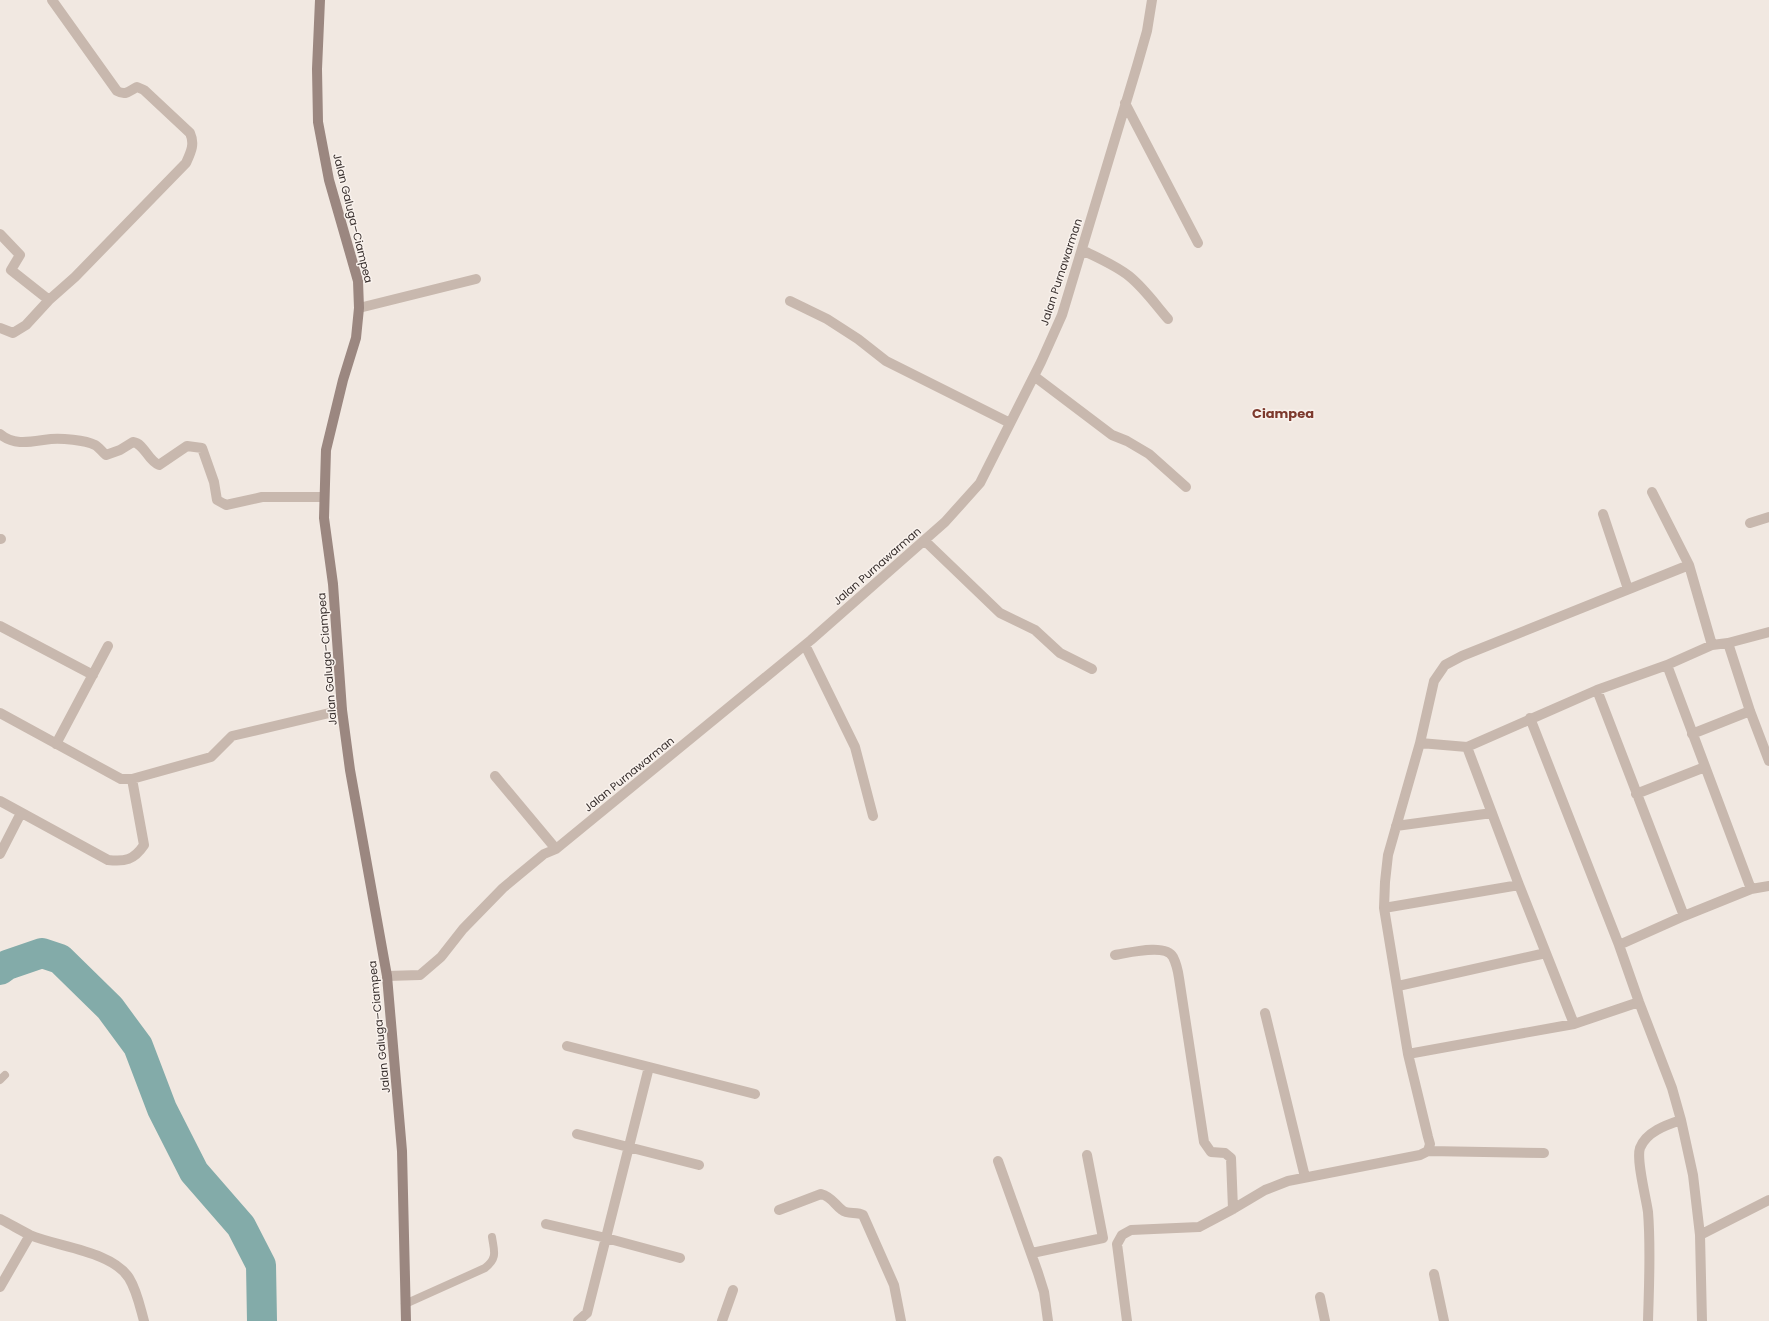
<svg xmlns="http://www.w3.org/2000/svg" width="1769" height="1321" font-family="Poppins,sans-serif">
  <rect width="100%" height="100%" fill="#f1e8e1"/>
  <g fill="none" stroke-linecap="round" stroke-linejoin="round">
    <path stroke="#83aba9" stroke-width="30" d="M 0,970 L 7,965 L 42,953 L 60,959 L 110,1008 L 138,1046 L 162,1109 L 194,1172 L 241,1226 L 261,1265 L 262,1321"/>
    <path stroke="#c8b8ae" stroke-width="8" d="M 0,1080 L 5,1075
      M 405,1304 L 485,1268 C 498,1258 494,1251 492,1237"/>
    <path stroke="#c8b8ae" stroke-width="10" d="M 1125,103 L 1198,243
      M 0,234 L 20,255 L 11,270 L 49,300
      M 1082,250 C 1098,258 1115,265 1129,276 C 1144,288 1155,304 1168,319
      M 790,301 L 827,319 L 858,339 L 886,361 L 1010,423
      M 359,308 L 476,279
      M 0,328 L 13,333 L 26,325 L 49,300 L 75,277 L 186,163 C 191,152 195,144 190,133 L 144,90 L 137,87 C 129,91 126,96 117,91 L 52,0
      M 1034,376 L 1112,435 L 1127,441 L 1149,454 L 1186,487
      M 0,434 C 15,447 33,441 51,439 C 61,438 85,440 95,445 C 99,447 102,452 106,455 L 120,450 L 133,442 C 145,444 147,460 159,465 L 187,446 L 202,448 L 214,482 L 217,500 L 226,505 L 262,497 L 324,497
      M 1652,492 L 1689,565
      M 1603,514 L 1628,589
      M 1750,523 L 1769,517
      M 0,539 L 1,539
      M 925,541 L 1000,613 L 1035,630 L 1060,653 L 1092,669
      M 0,626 L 93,675
      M 1728,643 L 1750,711 L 1769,761
      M 805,645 L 855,747 L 873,816
      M 1667,665 L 1751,889
      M 1597,690 L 1684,916
      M 0,713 L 121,779 L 132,779 L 211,757 L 232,736 L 342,710
      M 1530,718 L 1619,945 L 1639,1002 L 1672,1088 L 1681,1120 L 1693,1175 L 1700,1235 L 1702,1321
      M 1692,734 L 1750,711
      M 1420,743 L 1467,747 L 1597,690 L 1667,665 L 1712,645 L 1728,643 L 1769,632
      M 56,744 L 108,646
      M 1467,747 L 1519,885 L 1574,1024
      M 495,776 L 556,849
      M 1636,794 L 1705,767
      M 0,801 L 108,860 C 125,862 134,860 144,845 L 132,779
      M 1396,826 L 1492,813
      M 0,854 L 21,813
      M 1384,908 L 1519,885
      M 1619,945 L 1684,916 L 1751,889 L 1769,886
      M 1115,955 C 1128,953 1166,943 1173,957 C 1176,963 1178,971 1179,978 L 1204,1142 L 1211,1152 L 1225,1153 L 1231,1158 L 1233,1209
      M 387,976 L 420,975 L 441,957 L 463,929 L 503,888 L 544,854 L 556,849 L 811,640 L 945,522 L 980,483 L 1041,362 L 1062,315 L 1137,66 L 1147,31 L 1152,0
      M 1398,986 L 1546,953
      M 1265,1013 L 1305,1177
      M 567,1046 L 755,1094
      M 1408,1054 L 1574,1024 L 1639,1002
      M 577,1134 L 699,1165
      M 1428,1151 L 1544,1153
      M 998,1161 L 1038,1273 L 1044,1292 L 1048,1321
      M 779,1210 L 821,1194 C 832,1197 834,1204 842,1210 C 848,1215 857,1211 863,1215 L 894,1285 L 901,1321
      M 0,1219 C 10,1224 20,1230 30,1235 C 58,1247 112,1251 129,1278 C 137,1291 140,1307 144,1321
      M 546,1224 L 606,1238 L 680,1258
      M 1700,1235 L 1769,1200
      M 1032,1253 L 1103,1238 L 1087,1155
      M 1434,1274 L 1444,1321
      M 0,1287 L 30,1235
      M 1320,1297 L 1325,1321
      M 578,1321 L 587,1313 L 649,1067
      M 722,1321 L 733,1290
      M 1127,1321 L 1117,1244 L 1122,1235 L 1131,1230 L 1199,1227 L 1233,1209 L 1265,1190 L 1288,1181 L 1420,1155 L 1428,1151 L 1430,1144 L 1428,1137 L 1408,1054 L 1384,908 L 1385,882 L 1388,855 L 1420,743 L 1434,681 L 1445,665 L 1462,656 L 1689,565 L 1712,645
      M 1648,1321 C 1649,1285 1651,1248 1648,1212 C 1646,1197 1636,1160 1640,1148 C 1646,1132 1666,1125 1681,1120"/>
    <path stroke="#9b8780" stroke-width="10" d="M 320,0 L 317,69 L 318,122 L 329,180 L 358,281 L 359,308 L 356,338 L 343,380 L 326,450 L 324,518 L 333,584 L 342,710 L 350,770 L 387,976 L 402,1151 L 406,1321"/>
  </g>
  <g text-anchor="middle" stroke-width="3" stroke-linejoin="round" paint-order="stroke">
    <g font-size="11" fill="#372e2c" stroke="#f9f2ed">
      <text transform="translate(353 218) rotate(76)" y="4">Jalan Galuga–Ciampea</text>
      <text transform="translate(1061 272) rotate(-72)" y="4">Jalan Purnawarman</text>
      <text transform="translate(877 566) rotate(-41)" y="4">Jalan Purnawarman</text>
      <text transform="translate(327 659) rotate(-95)" y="4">Jalan Galuga–Ciampea</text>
      <text transform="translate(629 774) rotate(-39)" y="4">Jalan Purnawarman</text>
      <text transform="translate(379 1027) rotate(-96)" y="4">Jalan Galuga–Ciampea</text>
    </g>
    <g font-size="13" font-weight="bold" fill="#7d3a2e" stroke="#f9f2ed">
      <text x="1283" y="418">Ciampea</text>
    </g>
  </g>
</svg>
